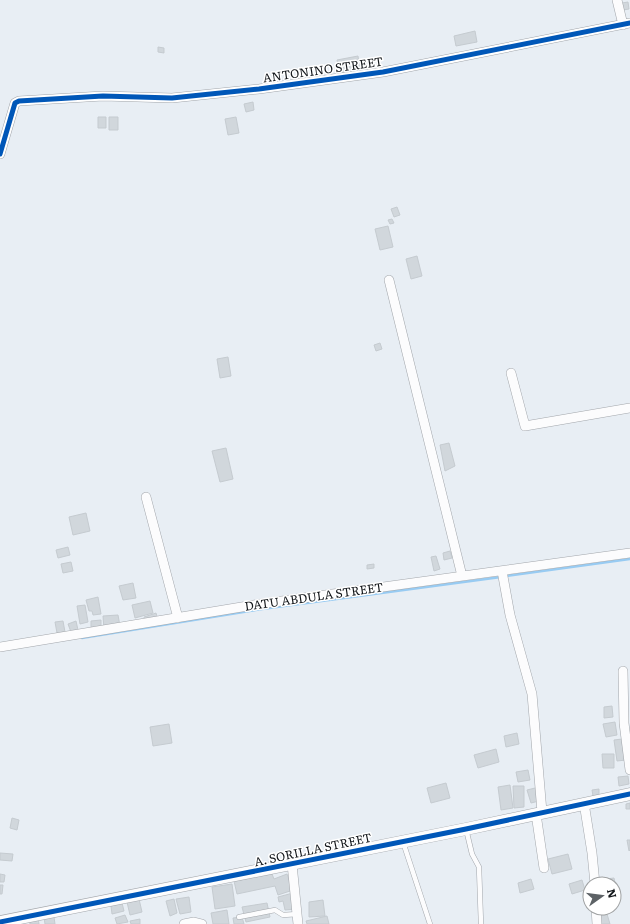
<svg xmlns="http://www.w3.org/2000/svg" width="630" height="924" font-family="Literata,serif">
  <rect width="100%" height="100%" fill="#e8eef4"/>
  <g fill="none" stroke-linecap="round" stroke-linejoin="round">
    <path stroke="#98cbf2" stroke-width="2.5" d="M 506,576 L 630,559
      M 82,638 L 262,609 L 501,577"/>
  </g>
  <path fill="#d1d7dc" stroke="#c5cbd0" d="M 628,2 L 629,9 L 623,10 L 622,3 Z
    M 475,31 L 477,42 L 456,46 L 454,36 Z
    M 158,47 L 164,48 L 164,53 L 158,52 Z
    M 358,56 L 360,70 L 340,74 L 337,60 Z
    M 253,102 L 254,110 L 246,112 L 244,104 Z
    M 98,117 L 106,117 L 106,128 L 98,128 Z
    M 109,117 L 118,117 L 118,130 L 109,130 Z
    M 236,117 L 239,133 L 228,135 L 225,119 Z
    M 397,207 L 400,215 L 394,217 L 391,209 Z
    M 392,219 L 394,223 L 390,224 L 388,220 Z
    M 388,226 L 393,247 L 380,250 L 375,229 Z
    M 417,256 L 422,276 L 411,279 L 406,259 Z
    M 380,343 L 382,349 L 376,351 L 374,345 Z
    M 228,357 L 231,376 L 220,378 L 217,359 Z
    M 449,443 L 455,466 L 445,471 L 440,445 Z
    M 226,448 L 233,479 L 220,482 L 212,451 Z
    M 86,513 L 90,531 L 73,535 L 69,517 Z
    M 68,547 L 70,555 L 58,558 L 56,550 Z
    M 450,551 L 452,558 L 444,560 L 443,553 Z
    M 436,556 L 440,569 L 434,571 L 431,557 Z
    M 71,562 L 73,571 L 63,573 L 61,564 Z
    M 374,564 L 374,568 L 367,569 L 367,565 Z
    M 133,583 L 136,598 L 123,600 L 119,586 Z
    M 98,597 L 101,614 L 93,615 L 92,611 L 89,611 L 86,600 Z
    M 150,601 L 153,613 L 135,618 L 132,605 Z
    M 85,605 L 88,622 L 80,624 L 77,606 Z
    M 156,613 L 158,620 L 145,623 L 144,617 Z
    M 118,615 L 120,626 L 104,629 L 103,616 Z
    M 101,620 L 101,628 L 91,630 L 91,621 Z
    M 63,621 L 65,632 L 57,633 L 55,622 Z
    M 76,621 L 78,630 L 71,632 L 68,624 Z
    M 612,706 L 613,717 L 604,718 L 604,707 Z
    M 615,722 L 617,735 L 606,737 L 603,724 Z
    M 169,724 L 172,743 L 153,746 L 150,727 Z
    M 517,733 L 519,744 L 506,747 L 504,736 Z
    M 622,739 L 626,760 L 617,761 L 614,740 Z
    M 496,749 L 499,762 L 478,768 L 474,755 Z
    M 602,754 L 614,754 L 614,768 L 603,768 Z
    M 528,770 L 530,780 L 518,782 L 516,772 Z
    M 628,776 L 629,784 L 619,786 L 618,777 Z
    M 446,783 L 450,798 L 431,803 L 427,788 Z
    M 510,785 L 513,808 L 501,810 L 498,787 Z
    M 513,786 L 524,786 L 524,807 L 514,808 Z
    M 535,788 L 539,801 L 531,803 L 527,790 Z
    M 599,789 L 599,795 L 593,796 L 592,790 Z
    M 630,803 L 630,809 L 626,809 L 626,804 Z
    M 12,818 L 19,820 L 17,830 L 10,828 Z
    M 627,840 L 630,840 L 630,850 L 629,851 Z
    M 0,853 L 13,854 L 12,861 L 0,860 Z
    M 568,854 L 572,869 L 552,874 L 548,859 Z
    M 0,874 L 5,875 L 4,882 L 0,882 Z
    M 272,874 L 274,879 L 287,874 L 293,890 L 278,895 L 275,886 L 237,894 L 234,881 Z
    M 614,878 L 615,883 L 607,884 L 606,879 Z
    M 531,879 L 534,889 L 520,893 L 518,883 Z
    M 582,880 L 585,890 L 572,894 L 569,884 Z
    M 232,884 L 235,906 L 215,909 L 212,887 Z
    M 0,885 L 3,885 L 2,894 L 0,894 Z
    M 293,893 L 295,909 L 285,910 L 283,901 L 279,902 L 278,897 Z
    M 189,897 L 191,912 L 180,914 L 176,899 Z
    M 139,899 L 142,912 L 130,915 L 127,902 Z
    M 174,899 L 177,913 L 170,916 L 166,901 Z
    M 323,900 L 325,916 L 309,917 L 309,902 Z
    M 122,903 L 124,911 L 112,914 L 111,906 Z
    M 267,903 L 270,917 L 246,922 L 242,907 Z
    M 227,910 L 229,924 L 213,924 L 211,913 Z
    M 607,914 L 610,924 L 599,924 L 597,916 Z
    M 125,915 L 128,922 L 117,924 L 115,918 Z
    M 327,916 L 329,924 L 307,924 L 306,921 Z
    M 54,917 L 55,924 L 45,924 L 44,918 Z
    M 242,917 L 244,924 L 234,924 L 233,918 Z
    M 38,918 L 39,924 L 30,924 L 29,920 Z
    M 140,919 L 140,924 L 131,924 L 130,921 Z"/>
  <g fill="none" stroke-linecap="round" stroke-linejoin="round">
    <defs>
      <path id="service" d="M 466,829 L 472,854 L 479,867 L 481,924
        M 403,842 L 430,924
        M 239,917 L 275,910 L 283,915 L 298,914"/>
      <path id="minor" d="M 617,0 L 623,25
        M 0,154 L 15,103 L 19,101 L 103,96 L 172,98 L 259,89 L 383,72 L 630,23
        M 389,280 L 462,576
        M 511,373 L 525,426 L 630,408
        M 146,497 L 178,618
        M 502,571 L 510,615 L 532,694 L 542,812
        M 0,647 L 260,604 L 630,553
        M 623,671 L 624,723 L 630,770
        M 584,803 L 592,853 L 595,884
        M 536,814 L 544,868
        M 292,864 L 298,924
        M 596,908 L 597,924
        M 184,924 L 194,922 L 202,924"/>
      <path id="tertiary" d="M 0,922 L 466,829 L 630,794"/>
    </defs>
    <use href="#service" stroke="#a2a6ab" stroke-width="5.5"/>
    <use href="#minor" stroke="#a2a6ab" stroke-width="10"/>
    <use href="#tertiary" stroke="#a2a6ab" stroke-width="13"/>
    <use href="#service" stroke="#fcfcfd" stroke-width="4.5"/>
    <use href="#minor" stroke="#fcfcfd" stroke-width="9"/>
    <use href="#tertiary" stroke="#fcfcfd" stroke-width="12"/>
    <defs>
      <path id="cycleway" d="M 0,154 L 15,103 L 19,101 L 103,96 L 172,98 L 259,89 L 383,72 L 630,23
        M 0,922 L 466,829 L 630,794"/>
    </defs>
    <use href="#cycleway" stroke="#fff" stroke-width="8"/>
    <use href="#cycleway" stroke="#0057b8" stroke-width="5"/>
  </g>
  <g text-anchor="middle" stroke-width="3" stroke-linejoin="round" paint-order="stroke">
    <g font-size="12" fill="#12161a" stroke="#fff">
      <text transform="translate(323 70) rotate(-8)" y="4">ANTONINO STREET</text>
      <text transform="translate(314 597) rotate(-8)" y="4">DATU ABDULA STREET</text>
      <text transform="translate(313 850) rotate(-12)" y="4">A. SORILLA STREET</text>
    </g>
  </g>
  <g transform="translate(602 896) rotate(76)"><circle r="19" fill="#ffffff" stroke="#a0a2a3"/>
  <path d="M0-3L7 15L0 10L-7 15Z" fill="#5d6266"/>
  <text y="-6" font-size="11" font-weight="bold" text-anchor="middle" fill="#12161a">N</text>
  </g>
</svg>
